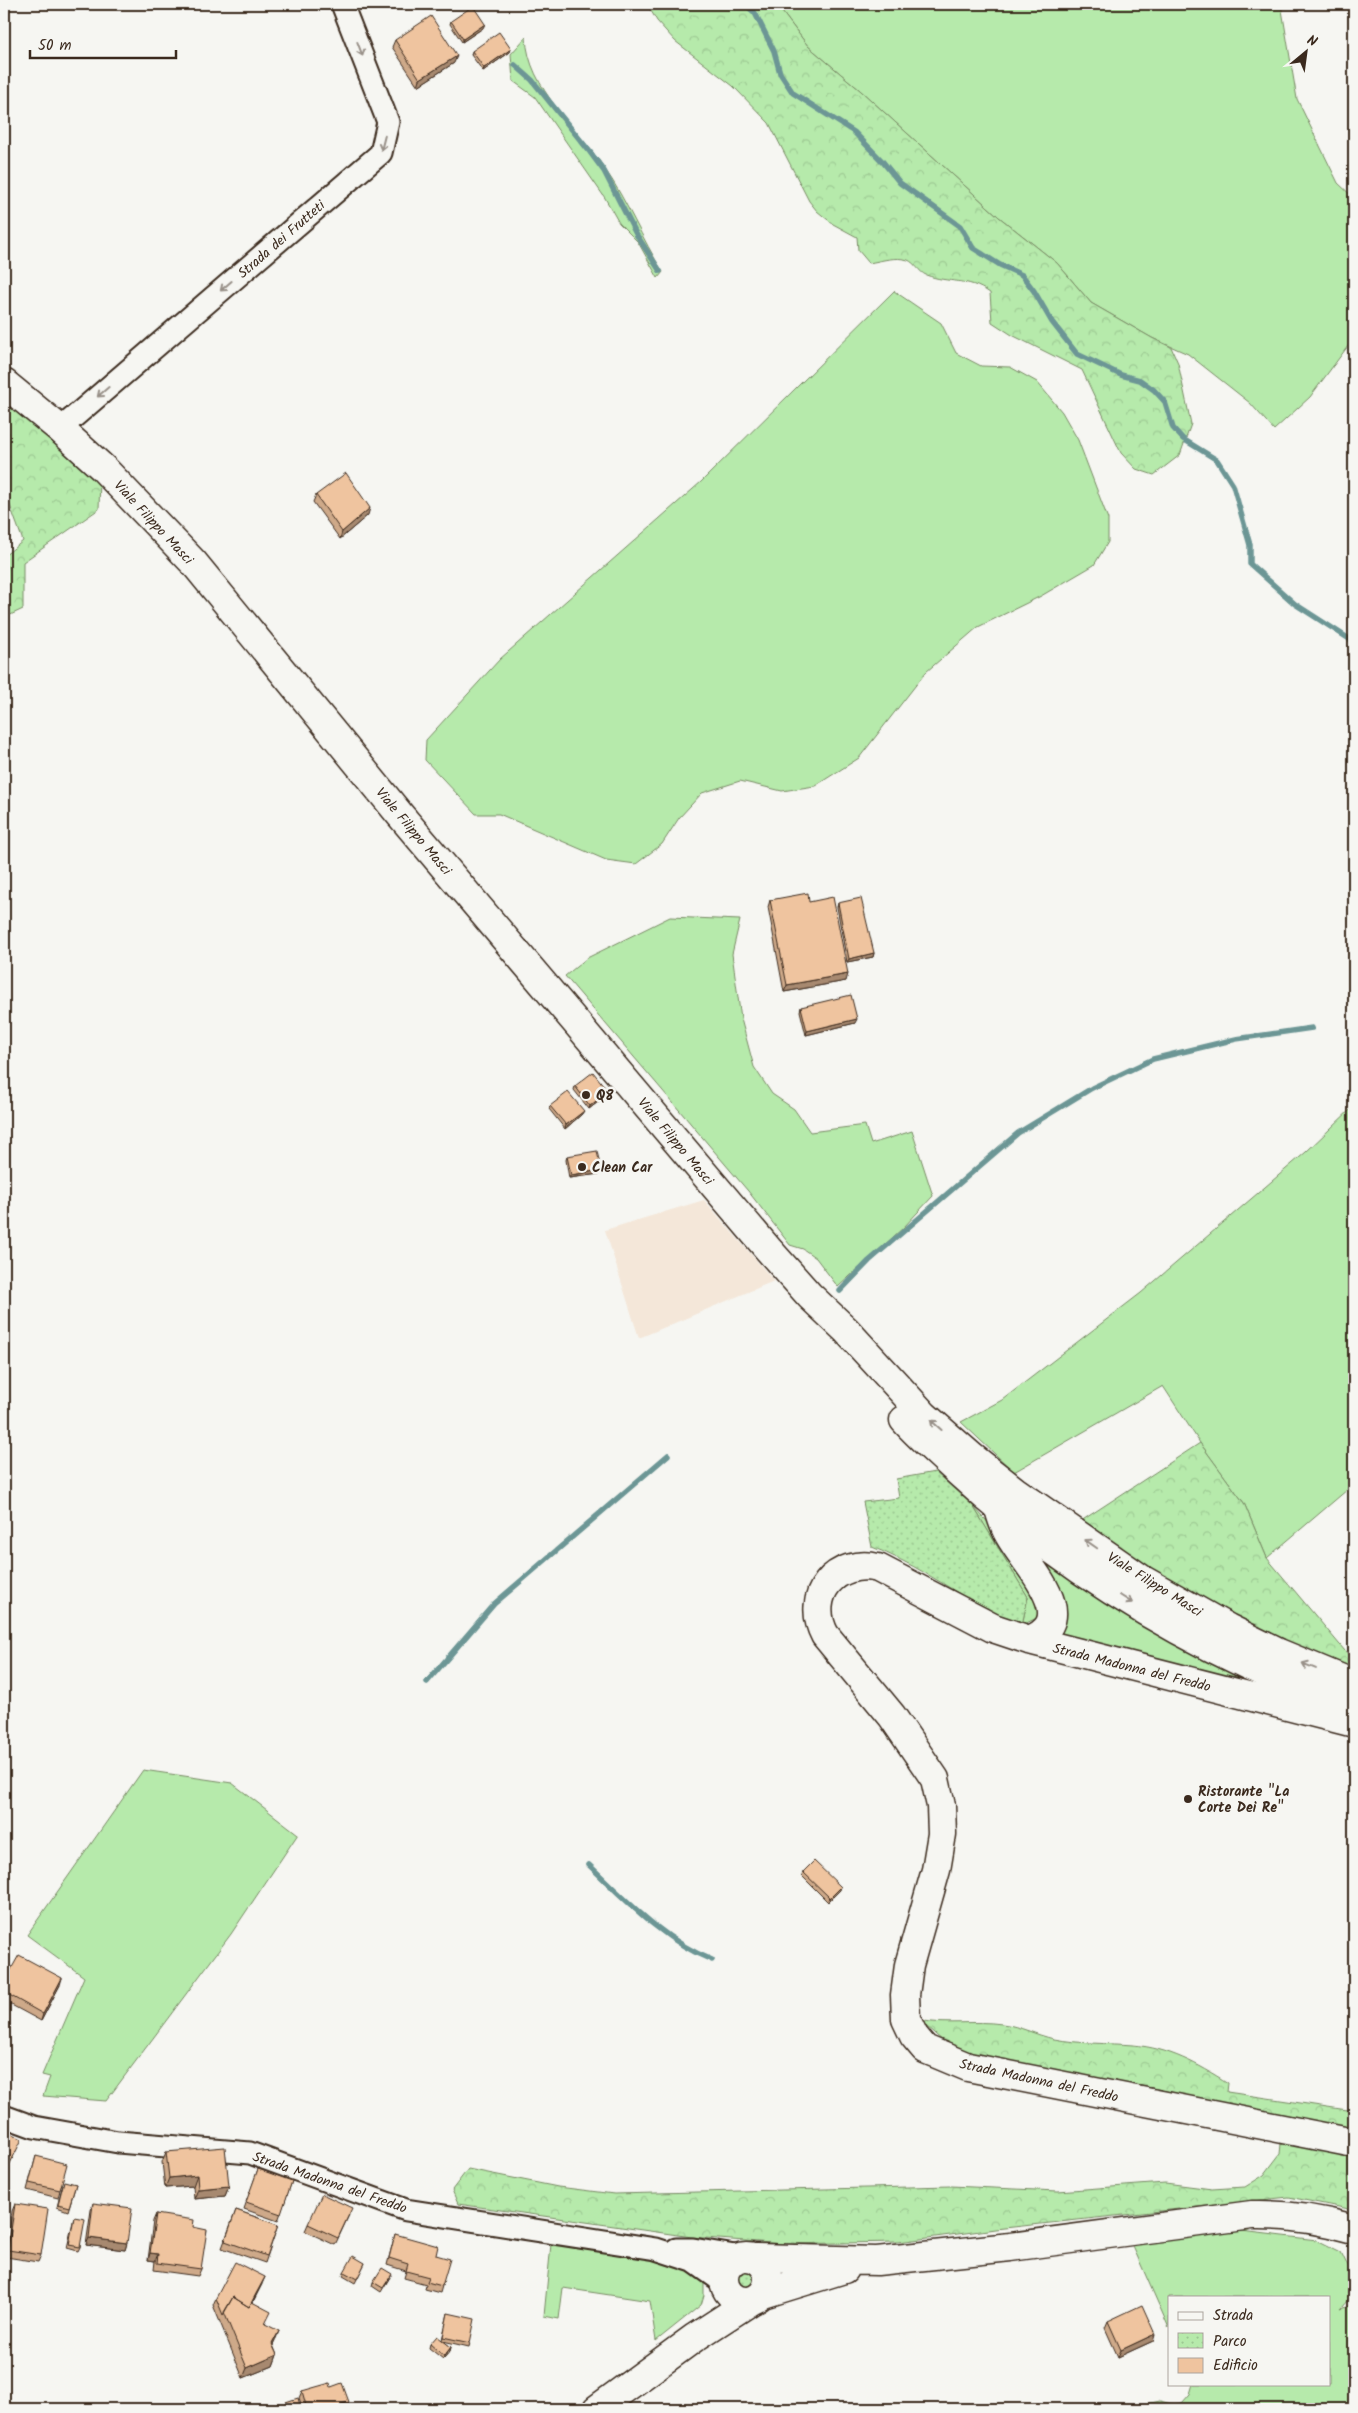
<svg xmlns="http://www.w3.org/2000/svg" width="1358" height="2413" font-family="Kalam,sans-serif">
  <defs>
    <pattern id="forest-crowns" width="20" height="18" patternUnits="userSpaceOnUse" patternTransform="scale(1.25)"><rect width="20" height="18" fill="#b6eaab"/><path d="M2 6a3 3 0 1 1 6 0M12 15a3 3 0 1 1 6 0" fill="none" stroke="#9dc993"/></pattern>
    <pattern id="park-dots" width="8" height="8" patternUnits="userSpaceOnUse" patternTransform="scale(1.25)"><rect width="8" height="8" fill="#b6eaab"/><path d="M2 2h.1M6 6h.1" fill="none" stroke="#9dc993" stroke-width="1.8" stroke-linecap="round"/></pattern>
  </defs>
  <rect width="100%" height="100%" fill="#f6f6f2"/>
  <filter id="ink" filterUnits="userSpaceOnUse"><feTurbulence type="fractalNoise" baseFrequency=".02" numOctaves="2"/><feDisplacementMap in="SourceGraphic" scale="10" xChannelSelector="R" yChannelSelector="G"/><feConvolveMatrix kernelMatrix="1 2 1 2 8 2 1 2 1" color-interpolation-filters="sRGB"/></filter>
  <g filter="url(#ink)">
    <path fill="#f4e7d9" d="M 704,1200 L 774,1281 L 639,1338 L 605,1230 Z"/>
    <path fill="#b6eaab" stroke="#788a64" d="M 778,4 L 1281,4 L 1297,99 L 1338,183 L 1354,198 L 1354,338 L 1310,397 L 1274,430 L 1250,403 L 1188,354 L 1152,338 L 1091,303 L 1057,263 L 999,217 L 861,91 L 808,46 L 779,8 Z
      M 526,37 C 528,89 578,128 605,169 C 627,201 642,239 663,272 L 658,278 L 638,242 L 619,223 L 605,198 L 535,97 L 513,81 L 511,54 Z
      M 894,291 L 941,323 L 956,353 L 981,366 L 1010,367 L 1037,382 L 1062,412 L 1078,440 L 1108,519 L 1108,542 L 1094,565 L 1041,596 L 978,627 L 926,672 L 859,758 L 815,786 L 782,791 L 740,781 L 702,793 L 679,818 L 662,844 L 636,864 L 606,860 L 499,814 L 476,814 L 425,760 L 426,740 L 500,659 L 701,482 Z
      M 670,917 L 740,920 L 732,954 L 741,1019 L 754,1067 L 772,1094 L 794,1109 L 810,1132 L 865,1125 L 871,1144 L 912,1131 L 933,1196 L 903,1228 L 838,1287 L 816,1258 L 803,1249 L 790,1245 L 748,1191 L 565,976 L 587,958 Z
      M 1354,1106 L 1354,1484 L 1267,1558 L 1244,1503 L 1200,1443 L 1163,1386 L 1014,1472 L 961,1422 L 1002,1400 L 1141,1293 L 1306,1152 Z
      M 973,1506 L 1005,1541 L 1044,1606 L 1037,1618 L 1022,1625 L 1028,1597 Z
      M 1023,1541 L 1266,1687 L 1052,1632 Z
      M 143,1770 L 232,1783 L 298,1834 L 231,1934 L 106,2101 L 43,2096 L 50,2077 L 42,2075 L 84,1977 L 27,1935 Z
      M 1233,2230 L 1317,2240 L 1341,2252 L 1353,2277 L 1349,2300 L 1341,2309 L 1354,2305 L 1354,2409 L 1139,2409 L 1137,2406 L 1160,2401 L 1175,2405 L 1182,2403 L 1190,2394 L 1193,2384 L 1329,2384 L 1329,2297 L 1169,2297 L 1169,2328 L 1131,2242 Z
      M 551,2244 L 673,2261 L 698,2276 L 704,2284 L 704,2295 L 701,2305 L 656,2341 L 650,2301 L 563,2288 L 559,2319 L 544,2316 Z"/>
    <path fill="url(#forest-crowns)" stroke="#788a64" d="M 647,4 L 778,4 L 779,8 L 808,46 L 861,91 L 999,217 L 1057,263 L 1091,303 L 1152,338 L 1171,347 L 1178,363 L 1191,424 L 1180,455 L 1154,475 L 1136,469 L 1121,453 L 1082,370 L 1012,335 L 992,322 L 990,293 C 967,277 950,284 926,275 C 919,272 915,263 908,260 C 896,256 880,261 869,263 L 858,250 L 857,237 L 833,224 L 817,211 L 809,201 L 769,123 L 733,86 L 675,41 L 657,21 Z
      M 4,394 L 100,478 L 99,509 L 23,562 L 23,609 L 4,618 L 4,556 L 23,541 L 4,489 Z
      M 1200,1443 L 1244,1503 L 1267,1558 L 1345,1651 L 1354,1659 L 1354,1671 L 1249,1627 L 1163,1581 L 1078,1523 Z
      M 919,2020 C 946,2026 975,2020 1002,2024 C 1020,2026 1036,2035 1054,2039 C 1080,2044 1107,2043 1133,2045 C 1169,2048 1198,2064 1228,2083 L 1227,2092 L 1354,2111 L 1354,2131 L 1152,2088 L 1011,2063 L 952,2049 Z
      M 1282,2134 L 1354,2149 L 1354,2210 L 1289,2197 L 995,2229 L 898,2242 L 784,2244 L 692,2237 L 458,2204 L 452,2190 L 468,2169 L 558,2187 L 614,2194 L 951,2186 L 1058,2191 L 1165,2183 L 1212,2189 L 1245,2187 L 1264,2175 L 1280,2154 Z"/>
    <path fill="url(#park-dots)" stroke="#788a64" d="M 935,1472 L 973,1506 L 1028,1597 L 1022,1625 C 1008,1619 993,1614 980,1606 C 944,1585 911,1562 872,1547 L 863,1502 L 899,1498 L 896,1479 Z
      M736 2279a11 11 0 1 1 22 0a11 11 0 1 1-22 0Z"/>
    <g fill="none" stroke-linecap="round" stroke-linejoin="round">
      <path stroke="#6c9695" stroke-width="5.5" d="M 745,4 L 755,13 L 774,51 L 780,73 L 793,93 L 854,132 L 883,162 L 900,183 L 960,226 L 973,248 L 1000,265 L 1022,275 L 1034,291 L 1052,322 L 1077,354 L 1121,375 L 1140,380 L 1154,390 L 1165,402 L 1173,428 L 1183,439 L 1217,460 L 1233,485 L 1250,545 L 1250,564 L 1295,604 L 1354,642
        M 515,65 L 532,80 L 590,152 L 604,171 L 636,234 L 660,271
        M 840,1291 L 869,1261 L 1018,1133 L 1092,1088 L 1153,1059 L 1236,1039 L 1312,1028
        M 427,1682 L 494,1604 L 668,1455
        M 589,1865 C 626,1900 664,1941 712,1960"/>
      <defs>
        <path id="street" d="M 60,429 L 381,153 L 388,122 L 342,4
          M 4,2116 L 34,2127 L 118,2142 L 250,2153 L 406,2210 L 656,2249 L 693,2261 L 724,2283
          M 676,2249 L 693,2249 L 741,2257"/>
        <path id="secondary" d="M 995,1496 C 999,1507 1001,1519 1006,1529 C 1019,1560 1087,1618 1029,1640
          M 1354,1723 L 1029,1640 L 993,1628 L 878,1568 C 836,1558 804,1595 825,1635 L 892,1716 L 935,1779 L 941,1806 L 942,1834 L 936,1870 L 909,1965 L 905,1995 L 906,2019 L 914,2036 L 925,2049 L 968,2067 L 1354,2143
          M724 2279a22 22 0 1 1 44 0a22 22 0 1 1-44 0Z
          M 755,2258 L 877,2261 L 1010,2247 L 1252,2215 C 1288,2214 1319,2219 1354,2229
          M 763,2294 L 844,2269
          M 597,2409 L 694,2338 L 751,2301"/>
        <path id="primary" d="M 4,383 L 60,429 L 104,469 L 194,563 L 401,816 L 768,1249 L 810,1296 L 846,1330 L 924,1415 L 972,1457 L 1015,1491 L 1143,1580 L 1228,1628 L 1279,1653 L 1354,1684
          M 904,1420 C 920,1438 939,1454 956,1470 C 1071,1577 1207,1656 1354,1709"/>
      </defs>
      <use href="#street" stroke="#3b2a1e" stroke-width="25"/>
      <use href="#secondary" stroke="#3b2a1e" stroke-width="31"/>
      <use href="#primary" stroke="#3b2a1e" stroke-width="31"/>
      <use href="#street" stroke="#f6f6f2" stroke-width="21"/>
      <use href="#secondary" stroke="#f6f6f2" stroke-width="28"/>
      <use href="#primary" stroke="#f6f6f2" stroke-width="28"/>
    </g>
    <path fill="#cea989" stroke="#3b2a1e" d="M 451,21 L 483,28 L 462,42 L 450,24 Z
      M 395,40 L 454,63 L 418,86 L 392,47 Z
      M 511,49 L 510,52 L 483,71 L 471,55 L 472,51 Z
      M 316,495 L 368,515 L 340,539 L 313,502 Z
      M 770,900 L 809,902 L 846,981 L 784,992 L 768,907 Z
      M 838,903 L 874,953 L 873,957 L 847,962 L 837,907 Z
      M 801,1007 L 855,1023 L 806,1035 L 800,1011 Z
      M 575,1086 L 607,1095 L 589,1109 L 574,1090 Z
      M 550,1106 L 582,1114 L 565,1129 L 549,1109 Z
      M 567,1156 L 599,1174 L 569,1178 L 566,1160 Z
      M 803,1872 L 840,1890 L 828,1902 L 802,1876 Z
      M 4,1982 L 60,1985 L 41,2021 L 4,2001 Z
      M 166,2152 L 229,2186 L 225,2196 L 194,2199 L 193,2186 L 165,2188 L 162,2162 Z
      M 36,2156 L 60,2190 L 58,2198 L 27,2190 Z
      M 258,2169 L 292,2181 L 278,2221 L 244,2209 Z
      M 63,2184 L 76,2184 L 68,2211 L 57,2207 Z
      M 93,2203 L 127,2243 L 125,2250 L 86,2245 L 91,2210 Z
      M 15,2204 L 41,2255 L 38,2262 L 6,2257 L 12,2211 Z
      M 236,2210 L 278,2225 L 265,2263 L 222,2248 Z
      M 156,2214 L 193,2227 L 201,2269 L 198,2276 L 154,2270 L 155,2261 L 148,2260 L 153,2221 Z
      M 349,2215 L 335,2245 L 305,2231 L 308,2224 Z
      M 74,2217 L 80,2247 L 78,2251 L 67,2248 Z
      M 395,2234 L 436,2255 L 442,2286 L 440,2293 L 425,2289 L 426,2284 L 404,2278 L 406,2271 L 387,2265 Z
      M 365,2263 L 355,2283 L 343,2276 L 344,2272 Z
      M 390,2277 L 381,2292 L 372,2286 L 373,2282 Z
      M 262,2284 L 253,2302 L 275,2341 L 273,2345 L 277,2355 L 273,2366 L 243,2378 L 213,2305 L 216,2298 Z
      M 448,2313 L 470,2343 L 469,2347 L 443,2341 L 451,2347 L 450,2351 L 443,2359 L 429,2348 L 430,2344 L 442,2340 Z
      M 1108,2321 L 1153,2341 L 1118,2357 L 1105,2328 Z
      M 302,2391 L 346,2409 L 303,2409 L 299,2398 Z"/>
    <path fill="#a7896f" stroke="#3b2a1e" d="M 485,24 L 483,28 L 462,42 L 463,39 Z
      M 511,49 L 510,52 L 483,71 L 484,68 Z
      M 457,56 L 454,63 L 418,86 L 420,79 Z
      M 370,508 L 368,515 L 340,539 L 342,532 Z
      M 874,953 L 873,957 L 847,962 L 849,959 Z
      M 848,974 L 846,981 L 784,992 L 787,985 Z
      M 857,1019 L 855,1023 L 806,1035 L 807,1031 Z
      M 608,1091 L 607,1095 L 589,1109 L 590,1106 Z
      M 584,1111 L 582,1114 L 565,1129 L 566,1125 Z
      M 601,1170 L 599,1174 L 569,1178 L 571,1175 Z
      M 841,1887 L 840,1890 L 828,1902 L 830,1898 Z
      M 62,1978 L 60,1985 L 41,2021 L 43,2014 Z
      M 197,2175 L 193,2186 L 165,2188 L 169,2178 Z
      M 229,2186 L 225,2196 L 194,2199 L 198,2189 Z
      M 89,2238 L 127,2243 L 125,2250 L 86,2245 Z
      M 150,2253 L 158,2254 L 155,2261 L 148,2260 Z
      M 265,2277 L 262,2284 L 245,2317 L 248,2310 Z
      M 279,2331 L 275,2341 L 269,2354 L 272,2344 Z
      M 1155,2334 L 1153,2341 L 1118,2357 L 1121,2350 Z
      M 451,2347 L 450,2351 L 443,2359 L 444,2356 Z
      M 277,2355 L 273,2366 L 243,2378 L 247,2368 Z
      M 349,2402 L 346,2409 L 339,2409 L 341,2404 Z"/>
    <path fill="#efc49f" stroke="#3b2a1e" d="M 473,6 L 485,24 L 463,39 L 451,21 Z
      M 431,16 L 457,56 L 420,79 L 395,40 Z
      M 499,32 L 511,49 L 484,68 L 472,51 Z
      M 346,473 L 370,508 L 342,532 L 316,495 Z
      M 808,893 L 809,902 L 833,897 L 848,974 L 787,985 L 770,900 Z
      M 861,898 L 874,953 L 849,959 L 838,903 Z
      M 851,995 L 857,1019 L 807,1031 L 801,1007 Z
      M 593,1072 L 608,1091 L 590,1106 L 575,1086 Z
      M 568,1092 L 584,1111 L 566,1125 L 550,1106 Z
      M 597,1151 L 601,1170 L 571,1175 L 567,1156 Z
      M 814,1861 L 841,1887 L 830,1898 L 803,1872 Z
      M 19,1955 L 62,1978 L 43,2014 L 4,1992 L 4,1982 Z
      M 4,2130 L 22,2139 L 4,2176 Z
      M 225,2147 L 229,2186 L 198,2189 L 197,2175 L 169,2178 L 166,2152 Z
      M 36,2156 L 67,2164 L 60,2190 L 29,2183 Z
      M 258,2169 L 292,2181 L 281,2214 L 246,2202 Z
      M 64,2181 L 76,2184 L 69,2207 L 58,2204 Z
      M 322,2194 L 352,2208 L 338,2238 L 308,2224 Z
      M 93,2203 L 132,2208 L 127,2243 L 89,2238 Z
      M 15,2204 L 48,2209 L 41,2255 L 8,2250 Z
      M 236,2210 L 278,2225 L 267,2256 L 225,2241 Z
      M 156,2214 L 194,2220 L 193,2227 L 207,2230 L 201,2269 L 157,2263 L 158,2254 L 150,2253 Z
      M 74,2217 L 85,2219 L 80,2247 L 69,2245 Z
      M 395,2234 L 438,2246 L 436,2255 L 450,2259 L 442,2286 L 427,2282 L 429,2277 L 406,2271 L 408,2264 L 389,2258 Z
      M 353,2256 L 365,2263 L 357,2279 L 344,2272 Z
      M 235,2262 L 265,2277 L 249,2307 L 233,2297 L 223,2315 L 216,2298 Z
      M 382,2268 L 392,2274 L 383,2288 L 373,2282 Z
      M 233,2297 L 249,2307 L 252,2302 L 271,2312 L 265,2324 L 279,2331 L 272,2344 L 277,2355 L 247,2368 L 224,2312 Z
      M 1142,2305 L 1155,2334 L 1121,2350 L 1108,2321 Z
      M 448,2313 L 475,2319 L 470,2343 L 443,2337 Z
      M 437,2336 L 451,2347 L 444,2356 L 430,2344 Z
      M 330,2383 L 331,2387 L 342,2383 L 349,2402 L 341,2404 L 343,2409 L 307,2409 L 302,2391 Z
      M 298,2398 L 301,2409 L 264,2409 Z"/>
    <defs><path id="oneway-shaft" d="M-6 0H5M1.5-3L5.5 0L1.5 3" fill="none" stroke-width="1.6" stroke-linecap="round" stroke-linejoin="round" transform="scale(1.25)"/></defs>
    <g stroke="#989088">
      <use href="#oneway-shaft" transform="translate(360 49) rotate(69)"/>
      <use href="#oneway-shaft" transform="translate(383 143) rotate(104)"/>
      <use href="#oneway-shaft" transform="translate(226 286) rotate(139)"/>
      <use href="#oneway-shaft" transform="translate(103 392) rotate(139)"/>
      <use href="#oneway-shaft" transform="translate(936 1425) rotate(-138)"/>
      <use href="#oneway-shaft" transform="translate(1091 1544) rotate(-145)"/>
      <use href="#oneway-shaft" transform="translate(1126 1599) rotate(32)"/>
      <use href="#oneway-shaft" transform="translate(1309 1666) rotate(-157)"/>
    </g>
  </g>
  <g fill="#3b2a1e" stroke="#f6f6f2" stroke-width="2">
    <circle cx="586" cy="1095" r="5"/>
    <circle cx="582" cy="1167" r="5"/>
    <circle cx="1188" cy="1799" r="5"/>
  </g>
  <g text-anchor="middle" stroke-width="5" stroke-linejoin="round" paint-order="stroke">
    <g font-size="14" fill="#3b2a1e" stroke="#f6f6f2">
      <text transform="translate(281 239) rotate(-41)" y="5">Strada dei Frutteti</text>
      <text transform="translate(154 522) rotate(47)" y="5">Viale Filippo Masci</text>
      <text transform="translate(414 831) rotate(50)" y="5">Viale Filippo Masci</text>
      <text transform="translate(676 1141) rotate(50)" y="5">Viale Filippo Masci</text>
      <text transform="translate(1155 1584) rotate(32)" y="5">Viale Filippo Masci</text>
      <text transform="translate(1132 1667) rotate(14)" y="5">Strada Madonna del Freddo</text>
      <text transform="translate(1039 2080) rotate(12)" y="5">Strada Madonna del Freddo</text>
      <text transform="translate(330 2182) rotate(19)" y="5">Strada Madonna del Freddo</text>
    </g>
    <g font-size="14" font-weight="bold" fill="#3b2a1e" stroke="#f6f6f2" text-anchor="start">
      <text x="596" y="1100">Q8</text>
      <text x="592" y="1172">Clean Car</text>
      <text x="1198" y="1796">Ristorante "La<tspan x="1198" dy="16">Corte Dei Re"</tspan></text>
    </g>
  </g>
  <rect width="1358" height="2413" fill="none" stroke="#f6f6f2" stroke-width="20"/>
  <rect x="10" y="10" width="1338" height="2393" fill="none" stroke="#3b2a1e" stroke-width="2" filter="url(#ink)"/>
  <rect x="1168" y="2296" width="162" height="90" fill="#f6f6f2" stroke="#aba49d"/>
  <rect x="1178" y="2312" width="25" height="8" fill="#f6f6f2" stroke="#aba49d"/>
  <text x="1213" y="2320" font-size="15" fill="#3b2a1e">Strada</text>
  <rect x="1178" y="2333" width="25" height="15" fill="url(#park-dots)" stroke="#aba49d"/>
  <text x="1213" y="2346" font-size="15" fill="#3b2a1e">Parco</text>
  <rect x="1178" y="2358" width="25" height="15" fill="#efc49f" stroke="#aba49d"/>
  <text x="1213" y="2370" font-size="15" fill="#3b2a1e">Edificio</text>
  <g transform="translate(1306 52) rotate(29)" stroke="#f6f6f2" stroke-width="4" paint-order="stroke">
  <path d="M0-4L9 19L0 12L-9 19Z" fill="#3b2a1e"/>
  <text y="-8" font-size="14" font-weight="bold" text-anchor="middle" fill="#3b2a1e">N</text>
  </g>
  <path d="M30 50v8h146v-8" fill="none" stroke="#3b2a1e" stroke-width="2.5"/>
  <text x="38" y="50" font-size="15" fill="#3b2a1e" stroke="#f6f6f2" stroke-width="4" paint-order="stroke">50 m</text>
</svg>
